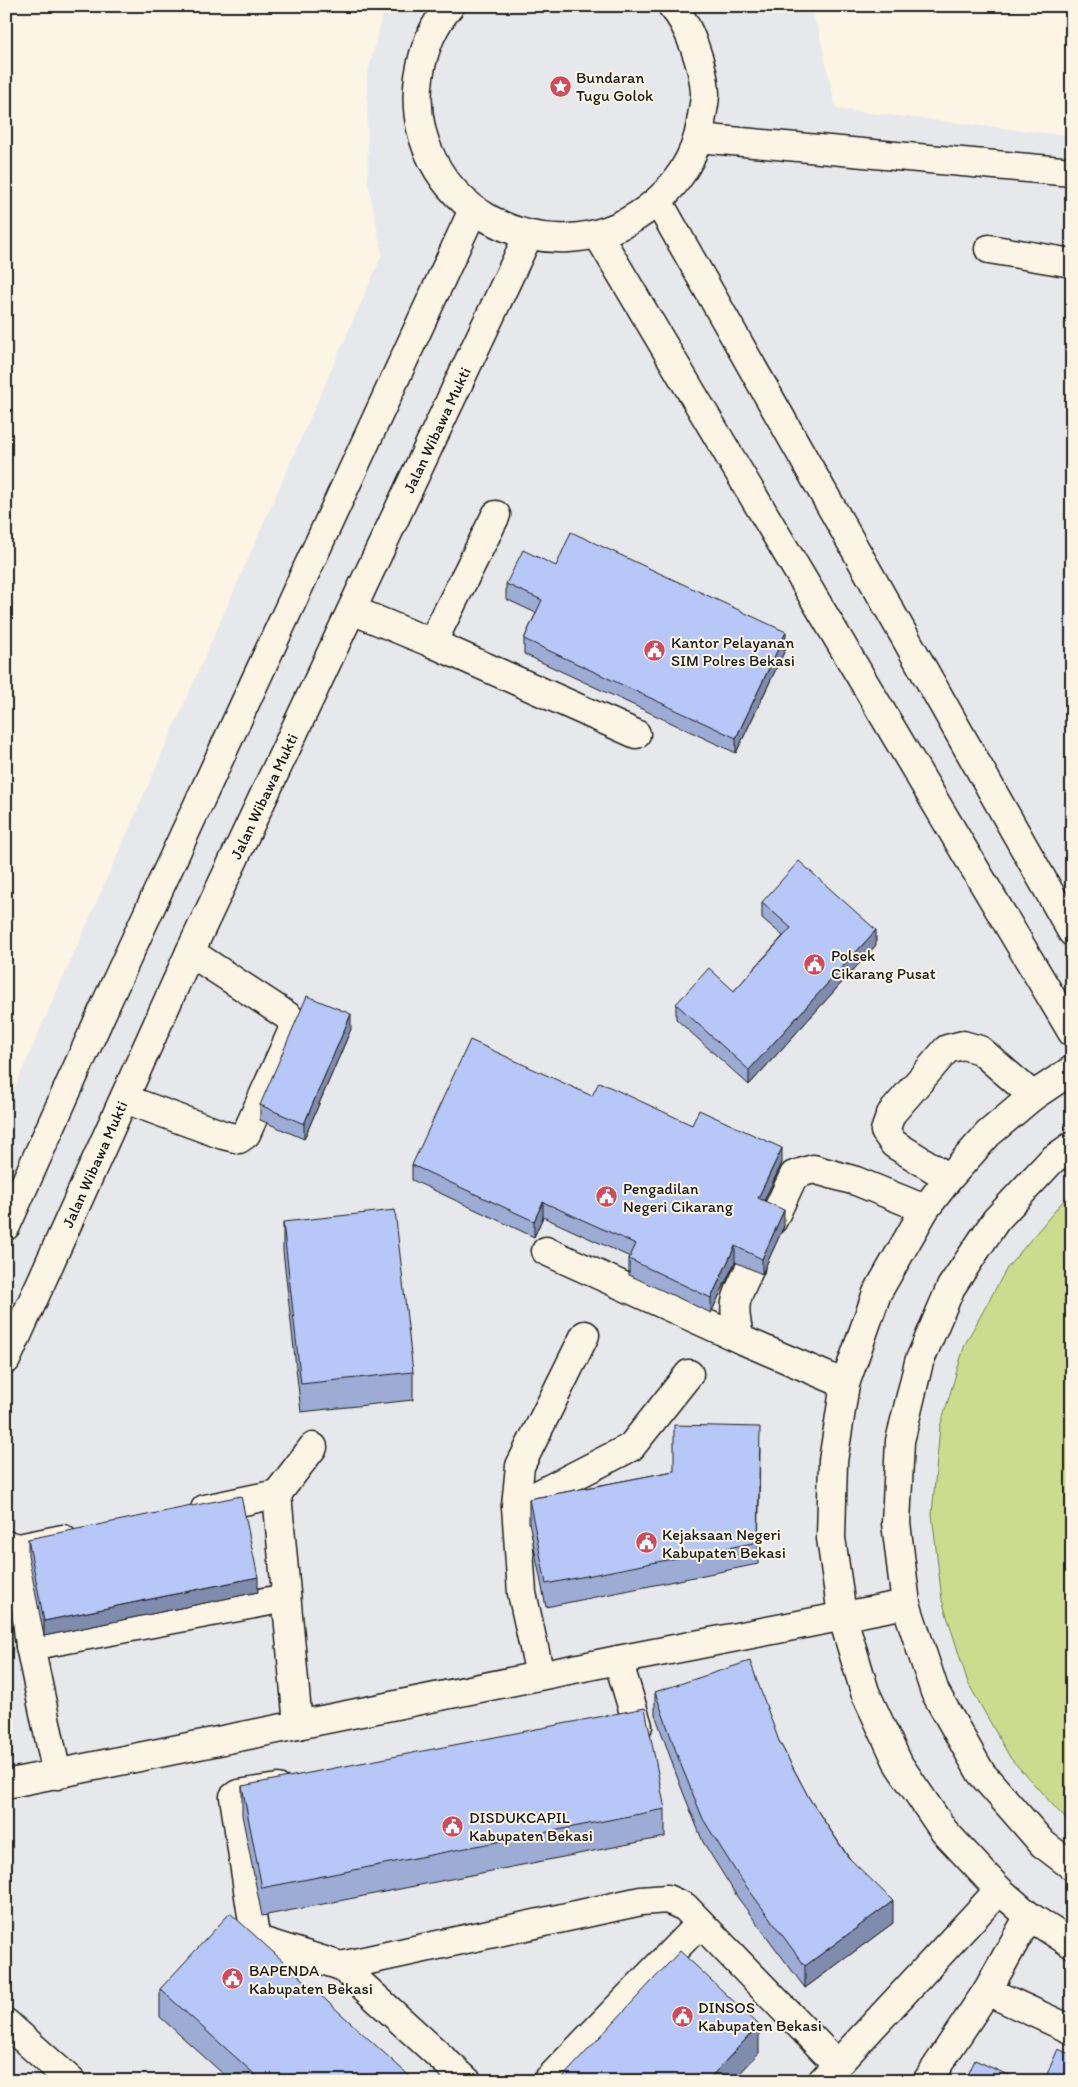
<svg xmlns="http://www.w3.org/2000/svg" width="1078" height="2087" font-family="Itim,sans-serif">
  <rect width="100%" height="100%" fill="#fcf5e5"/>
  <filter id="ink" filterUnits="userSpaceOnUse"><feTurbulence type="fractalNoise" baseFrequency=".02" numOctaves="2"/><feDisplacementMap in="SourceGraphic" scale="10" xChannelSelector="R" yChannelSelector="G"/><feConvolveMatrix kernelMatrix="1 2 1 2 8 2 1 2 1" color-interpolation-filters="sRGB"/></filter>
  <g filter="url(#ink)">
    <path fill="#e7e8eb" d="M 385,6 L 809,6 L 819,31 L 836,109 L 1072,136 L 1072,2081 L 6,2081 L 6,1107 L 382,255 L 368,181 L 367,76 Z"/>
    <path fill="#cddb8e" stroke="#747c55" d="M 1072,1193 L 1072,1826 L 1011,1759 L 968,1683 L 942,1600 L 932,1514 L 940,1427 L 965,1344 L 1007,1268 L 1063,1201 Z"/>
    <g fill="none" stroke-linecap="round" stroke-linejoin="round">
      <defs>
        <g id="minor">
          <path d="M 450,6 C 432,26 423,51 419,77 C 402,203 545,284 646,210 C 674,190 696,158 701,123 C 702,114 705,103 705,93 C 704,68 689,24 672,6"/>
          <path d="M 698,138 L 1072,172"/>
          <path d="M 658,201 L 1072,932"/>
          <path d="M 598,235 L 1072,1032"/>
          <path d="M 989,249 L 1072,263"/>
          <path d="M 496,515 L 432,643 L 636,734"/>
          <path d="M 352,610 L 432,643"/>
          <path d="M 1072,1070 L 1033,1096 L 988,1134 L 949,1178 L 925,1209 L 877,1293 L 845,1384 L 833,1461 L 831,1538 L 842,1615 L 865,1692 L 899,1765 L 944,1831 L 999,1890 L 1029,1916 L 1072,1944"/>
          <path d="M 125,1099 L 223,1135 L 239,1139 L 246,1134 L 291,1034 L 294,1023 L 289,1017 L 190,952"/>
          <path d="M 1072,1146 L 1052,1160 L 996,1220 L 951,1287 L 919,1362 L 900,1441 L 896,1523 L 906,1604 L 935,1692 L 981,1773 L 1043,1844 L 1072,1866"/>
          <path d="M 949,1178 L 894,1144 L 885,1131 L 891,1114 L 947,1049 L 963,1045 L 980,1050 L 1033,1096"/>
          <path d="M 773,1220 L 794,1175 L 813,1169 L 856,1181 L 925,1209"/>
          <path d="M 6,1226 L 110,995 L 473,210"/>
          <path d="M 546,1251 L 740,1339"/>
          <path d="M 750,1268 C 735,1299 731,1304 740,1339 L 845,1384"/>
          <path id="s1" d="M 6,1360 L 190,952 L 528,236"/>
          <path d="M 277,1494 L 313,1447"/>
          <path d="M 516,1506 L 631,1447 L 689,1374"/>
          <path d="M 205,1509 L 277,1494 L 298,1725"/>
          <path d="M 6,1545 L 19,1548 L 63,1539"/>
          <path d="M 19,1548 L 30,1646 L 57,1775"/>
          <path d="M 30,1646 L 286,1598"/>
          <path d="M 618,1660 L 638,1726 L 635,1733 L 622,1737"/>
          <path d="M 540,1675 L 522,1593 L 516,1506 L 520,1466 L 585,1335"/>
          <path d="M 6,1784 L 618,1660 L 906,1604"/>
          <path d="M 278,1788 L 238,1794 L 234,1797 L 254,1929 L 258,1940 L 341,1966 L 467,2081"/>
          <path d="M 341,1966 L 641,1901 L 667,1899 L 685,1907 L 837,2064"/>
          <path d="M 987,1991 L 1072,2030"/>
          <path d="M 6,2023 L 71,2081"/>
          <path d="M 547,2081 L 700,1923"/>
          <path d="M 822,2081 L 999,1890"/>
          <path d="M 927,2081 L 987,1991 L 1029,1916"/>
        </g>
      </defs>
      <use href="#minor" stroke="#1c1c1c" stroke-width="31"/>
      <use href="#minor" stroke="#fcf5e5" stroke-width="28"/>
    </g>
    <path fill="#9dacd5" stroke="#1c1c1c" d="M 556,566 L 786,648 L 736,753 L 524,654 L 524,639 L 536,613 L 506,599 L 506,584 Z
      M 762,902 L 876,945 L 749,1085 L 676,1019 L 676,1004 L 734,991 L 783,936 L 762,918 Z
      M 351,1029 L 304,1139 L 260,1120 L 260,1105 Z
      M 592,1096 L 692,1125 L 782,1163 L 764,1201 L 784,1226 L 762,1274 L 735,1262 L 711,1313 L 629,1275 L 629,1259 L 630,1257 L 543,1217 L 534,1237 L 412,1180 L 412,1165 Z
      M 283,1222 L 413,1372 L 413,1400 L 301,1412 L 283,1251 Z
      M 760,1449 L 758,1564 L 546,1607 L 529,1522 L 529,1499 L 674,1471 Z
      M 28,1539 L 258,1592 L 44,1636 L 28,1555 Z
      M 655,1692 L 779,1741 L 809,1798 L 893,1923 L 805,1988 L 738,1898 L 703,1842 L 679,1782 L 655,1714 Z
      M 242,1786 L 665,1809 L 665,1837 L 262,1916 L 242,1815 Z
      M 160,1989 L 415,2081 L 231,2081 L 160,2017 Z"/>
    <path fill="#808cae" stroke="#1c1c1c" d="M 786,632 L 786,648 L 736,753 L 736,738 Z
      M 876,930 L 876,945 L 749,1085 L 749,1070 Z
      M 351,1014 L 351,1029 L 304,1139 L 304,1124 Z
      M 782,1148 L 782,1163 L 758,1213 L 758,1198 Z
      M 543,1202 L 543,1217 L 534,1237 L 534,1221 Z
      M 784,1210 L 784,1226 L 762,1274 L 762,1259 Z
      M 735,1246 L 735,1262 L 711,1313 L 711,1298 Z
      M 258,1577 L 258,1592 L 44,1636 L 44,1621 Z
      M 893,1901 L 893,1923 L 805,1988 L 805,1966 Z
      M 759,2025 L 759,2053 L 733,2081 L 707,2081 Z"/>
    <path fill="#b7c8f8" stroke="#1c1c1c" d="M 571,532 L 786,632 L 736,738 L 524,639 L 542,600 L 506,584 L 523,550 L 556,566 Z
      M 799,861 L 876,930 L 749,1070 L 676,1004 L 709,968 L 734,991 L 791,928 L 762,902 Z
      M 307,996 L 351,1014 L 304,1124 L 260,1105 Z
      M 470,1040 L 592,1096 L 599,1082 L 692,1125 L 699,1110 L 782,1148 L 758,1198 L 784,1210 L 762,1259 L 735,1246 L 711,1298 L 629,1259 L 636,1244 L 543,1202 L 534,1221 L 412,1165 Z
      M 395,1210 L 413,1372 L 301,1384 L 283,1222 Z
      M 674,1425 L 760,1427 L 758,1542 L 546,1584 L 529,1499 L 674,1471 Z
      M 241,1496 L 258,1577 L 44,1621 L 28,1539 Z
      M 750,1661 L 779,1741 L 809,1798 L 848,1857 L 893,1901 L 805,1966 L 738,1875 L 703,1819 L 679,1760 L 655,1692 Z
      M 645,1708 L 665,1809 L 262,1888 L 242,1786 Z
      M 230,1913 L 415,2081 L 262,2081 L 160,1989 Z
      M 680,1951 L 759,2025 L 707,2081 L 559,2081 Z
      M 1058,2049 L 1072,2055 L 1072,2081 L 1044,2081 Z
      M 975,2060 L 1021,2081 L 965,2081 Z"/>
  </g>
  <defs>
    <symbol id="sight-disc" viewBox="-11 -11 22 22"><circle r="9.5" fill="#d1495b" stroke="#fcf5e5"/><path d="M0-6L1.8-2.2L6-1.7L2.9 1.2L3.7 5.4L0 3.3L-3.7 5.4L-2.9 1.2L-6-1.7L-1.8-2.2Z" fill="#fff"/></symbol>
    <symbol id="civic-disc" viewBox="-11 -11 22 22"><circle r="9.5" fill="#d1495b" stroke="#fcf5e5"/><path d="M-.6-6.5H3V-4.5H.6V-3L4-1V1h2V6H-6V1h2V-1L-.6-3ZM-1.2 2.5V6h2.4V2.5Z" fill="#fff"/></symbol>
  </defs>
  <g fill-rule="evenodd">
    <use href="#sight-disc" x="548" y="74" width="25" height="25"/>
    <use href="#civic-disc" x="642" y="638" width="25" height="25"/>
    <use href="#civic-disc" x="802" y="952" width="25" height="25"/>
    <use href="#civic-disc" x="594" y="1184" width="25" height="25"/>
    <use href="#civic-disc" x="634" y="1530" width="25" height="25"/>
    <use href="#civic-disc" x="440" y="1814" width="25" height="25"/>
    <use href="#civic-disc" x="220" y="1966" width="25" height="25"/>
    <use href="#civic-disc" x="670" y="2004" width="25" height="25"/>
  </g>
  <g text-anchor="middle" stroke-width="4" stroke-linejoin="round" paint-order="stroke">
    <g font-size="16" fill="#1c1c1c" stroke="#fcf5e5" text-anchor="start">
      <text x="576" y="83">Bundaran<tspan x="576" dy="18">Tugu Golok</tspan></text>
      <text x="671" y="648">Kantor Pelayanan<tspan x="671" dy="18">SIM Polres Bekasi</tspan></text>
      <text x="831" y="961">Polsek<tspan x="831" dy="18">Cikarang Pusat</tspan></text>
      <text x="623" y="1194">Pengadilan<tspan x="623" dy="18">Negeri Cikarang</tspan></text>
      <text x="662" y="1540">Kejaksaan Negeri<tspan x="662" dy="18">Kabupaten Bekasi</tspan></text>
      <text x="469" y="1823">DISDUKCAPIL<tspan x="469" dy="18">Kabupaten Bekasi</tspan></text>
      <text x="249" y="1976">BAPENDA<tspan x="249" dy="18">Kabupaten Bekasi</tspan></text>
      <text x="698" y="2013">DINSOS<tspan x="698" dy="18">Kabupaten Bekasi</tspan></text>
    </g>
    <g font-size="16" fill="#1c1c1c" stroke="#fcf5e5">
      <text dy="6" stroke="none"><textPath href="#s1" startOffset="1025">Jalan Wibawa Mukti</textPath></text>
      <text dy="6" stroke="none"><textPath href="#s1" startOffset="620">Jalan Wibawa Mukti</textPath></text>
      <text dy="6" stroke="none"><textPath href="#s1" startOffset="215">Jalan Wibawa Mukti</textPath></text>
    </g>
  </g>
  <rect width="1078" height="2087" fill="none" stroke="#fcf5e5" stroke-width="25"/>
  <rect x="12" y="12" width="1053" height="2062" fill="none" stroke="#1c1c1c" stroke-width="2" filter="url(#ink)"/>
</svg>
